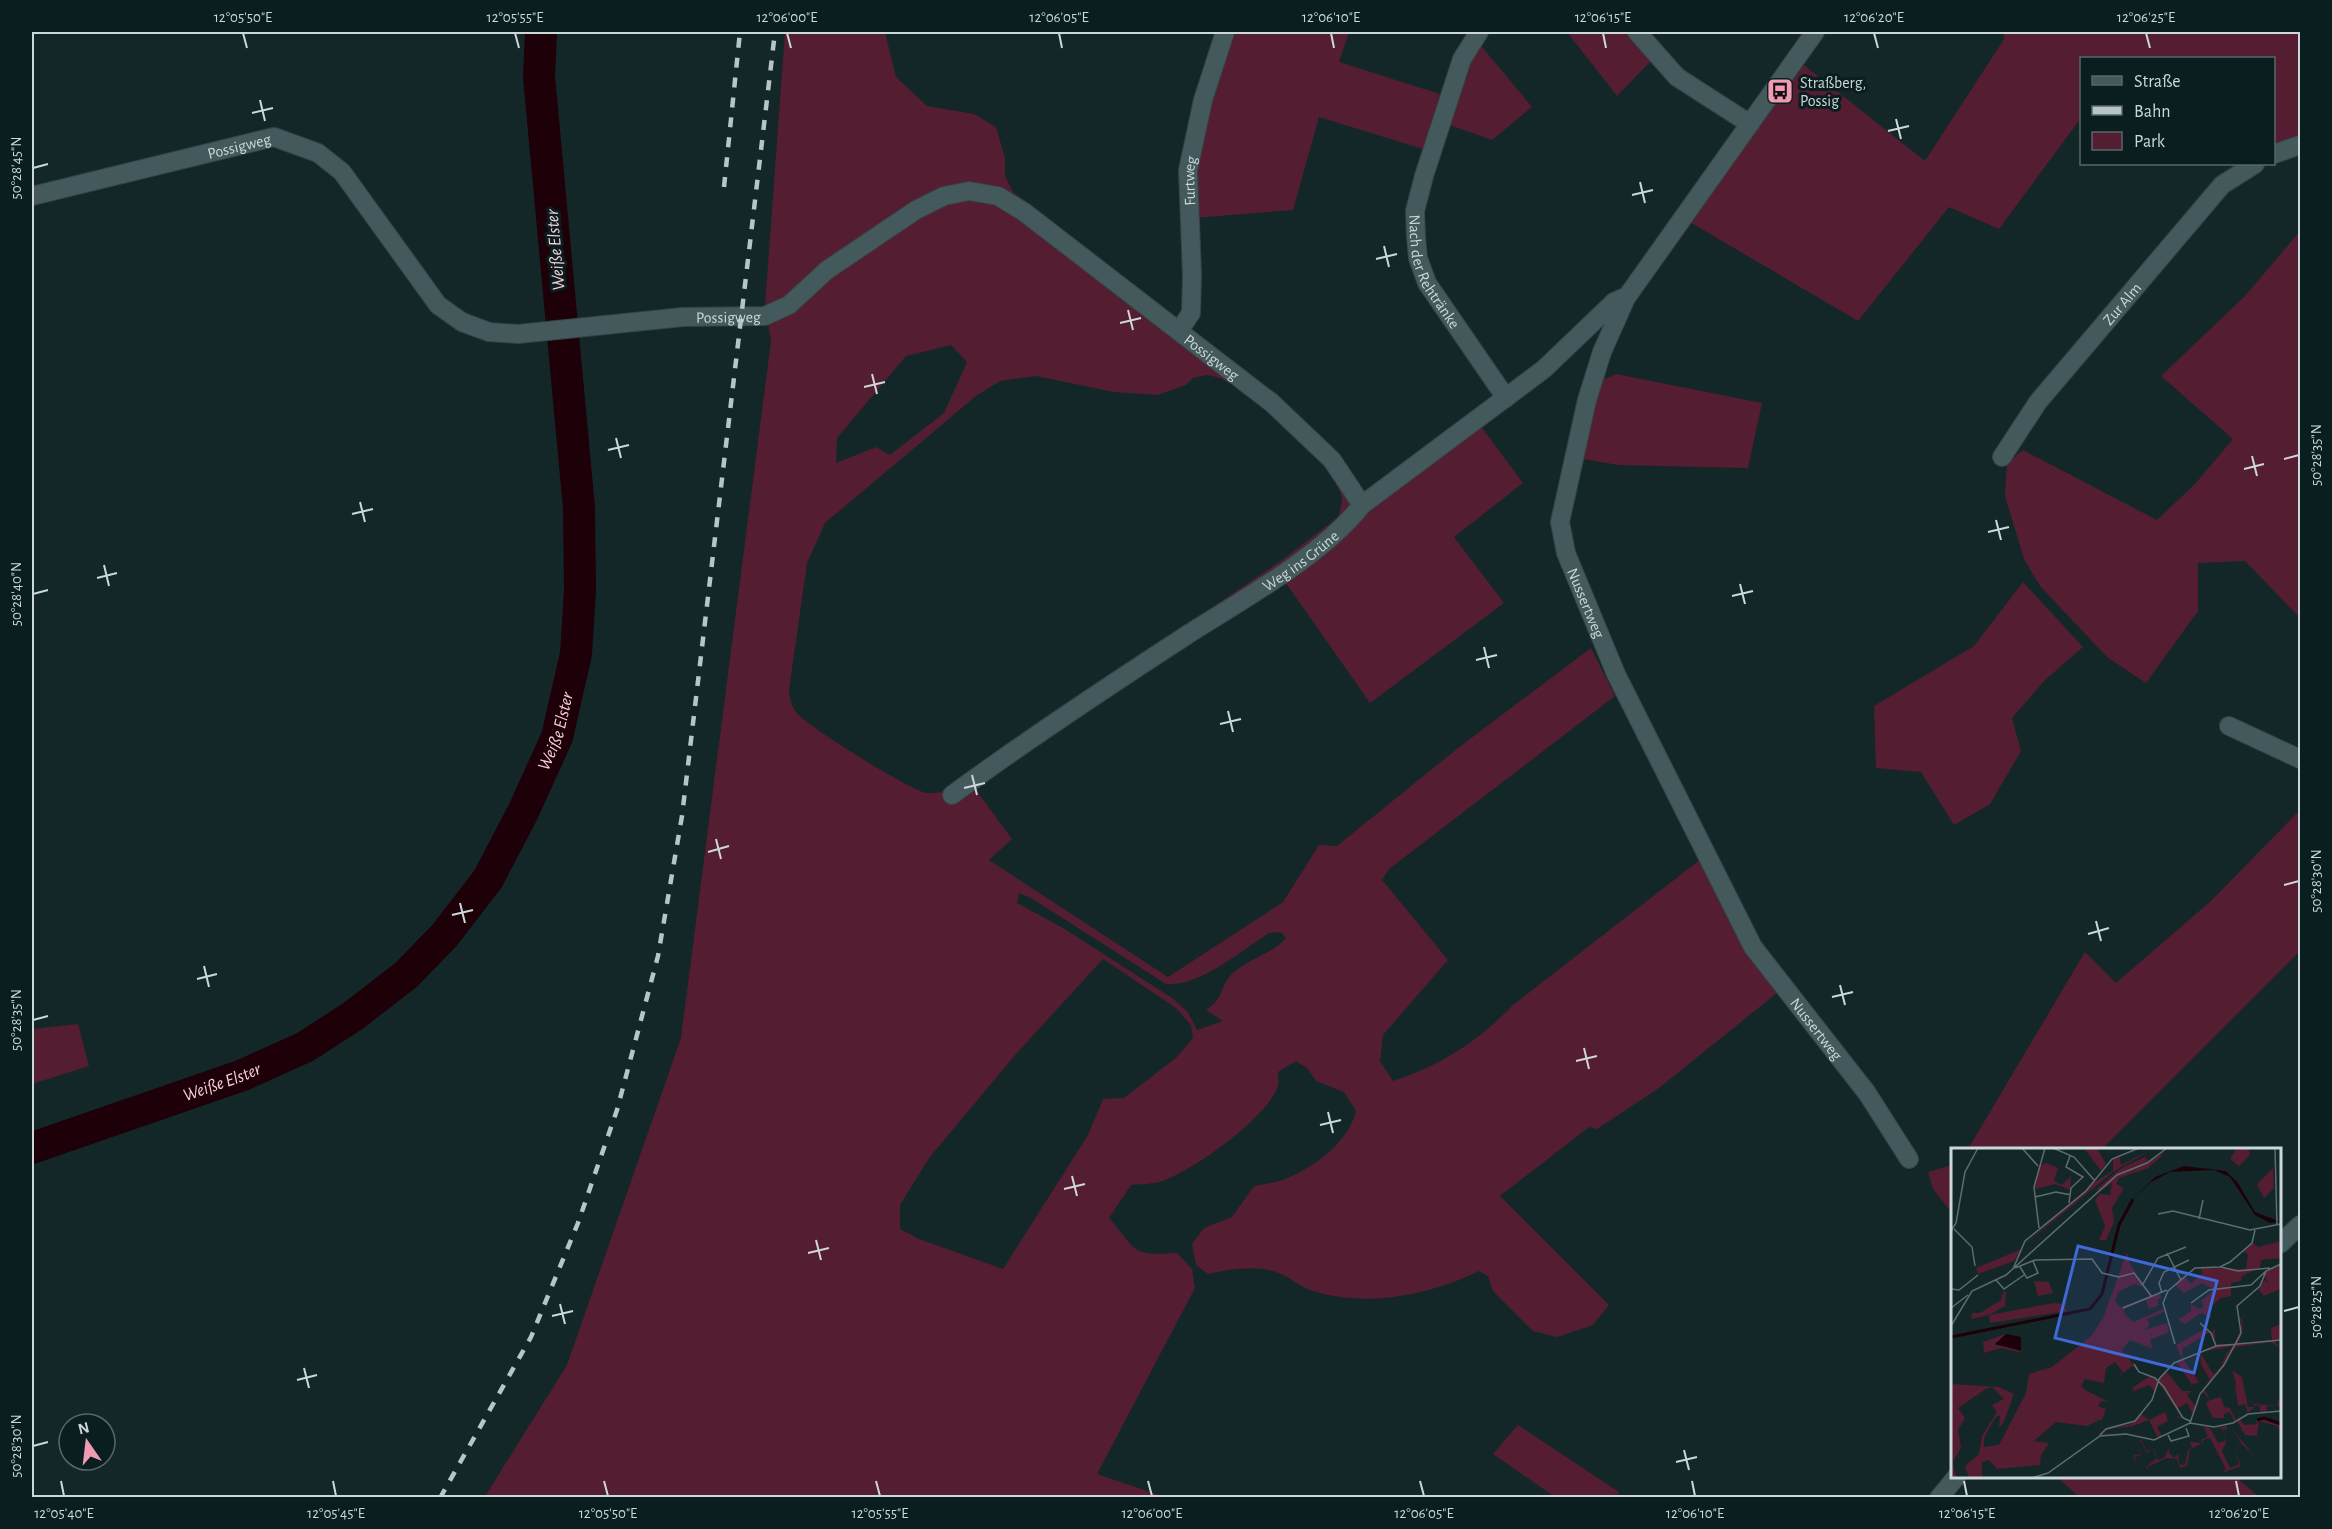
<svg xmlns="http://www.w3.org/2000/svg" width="2332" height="1529" font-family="'Alegreya Sans',sans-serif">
  <rect width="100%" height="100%" fill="#142728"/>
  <path fill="#541d31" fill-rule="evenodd" d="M 785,32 L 885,32 L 896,77 L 927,106 L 974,114 L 996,127 L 1005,158 L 1005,176 L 1013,192 L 1050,221 L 1064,248 L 1311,444 L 1351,503 L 1338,526 L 973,786 L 1012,839 L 989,860 L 1168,977 L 1283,902 L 1319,845 L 1337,846 L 1458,748 L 1591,648 L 1615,696 L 1389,869 L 1382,880 L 1448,960 L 1383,1035 L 1380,1061 L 1393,1081 C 1442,1065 1477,1042 1513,1005 L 1701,859 L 1747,955 L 1777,993 L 1659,1088 L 1597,1129 L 1589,1127 L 1500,1196 L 1609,1305 L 1593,1325 L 1557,1337 L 1533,1331 L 1493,1291 L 1488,1276 L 1479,1271 C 1430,1295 1367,1308 1313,1291 C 1302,1288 1292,1279 1281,1274 C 1258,1264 1231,1269 1208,1274 L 1196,1265 L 1192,1244 L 1204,1228 L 1232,1217 L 1254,1186 C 1264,1184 1277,1183 1287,1178 C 1315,1167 1349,1141 1356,1111 L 1344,1092 L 1316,1081 L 1307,1068 L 1296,1061 L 1278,1072 C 1278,1076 1279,1082 1278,1086 C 1268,1117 1191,1173 1159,1182 C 1151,1184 1140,1184 1131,1185 L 1109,1218 C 1138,1252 1131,1256 1177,1253 L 1192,1269 L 1195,1288 L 1097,1474 L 1165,1497 L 484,1498 L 567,1365 L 681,1038 L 771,341 L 765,306 ZM 951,345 L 967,362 L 944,413 L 890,455 L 876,447 L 836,463 L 837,438 L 906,356 ZM 1206,375 C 1212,376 1219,377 1224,380 C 1253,395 1332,462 1341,494 C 1343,501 1341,509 1338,517 L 1282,560 L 941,792 C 935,793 929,794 923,792 C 904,786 806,726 796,712 C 791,705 790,699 789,690 L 807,563 L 825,523 L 976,396 L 1000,381 L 1036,376 L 1114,392 L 1157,395 L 1186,385 L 1193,378 ZM 1019,893 L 1031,898 L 1166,984 C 1199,987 1241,951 1269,933 L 1281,932 L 1286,938 C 1272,955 1248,958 1232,974 C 1218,988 1226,997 1206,1010 L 1223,1021 L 1197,1030 L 1188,1012 L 1172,998 L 1063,928 L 1017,903 ZM 1103,959 L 1176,1008 L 1191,1025 L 1193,1038 L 1177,1057 L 1124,1098 L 1103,1099 L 1088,1135 L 1003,1269 L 919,1239 L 900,1229 L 900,1205 L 929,1158 L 1016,1054 Z
    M 1232,32 L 1349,32 L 1339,62 L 1440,94 L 1423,149 L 1319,117 L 1293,210 L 1194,218 L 1192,161 Z
    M 1567,32 L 1631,32 L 1653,59 L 1617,96 Z
    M 2004,32 L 2300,32 L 2300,138 L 2274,148 L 2274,58 L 2082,58 L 2081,118 L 1999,229 L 1949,207 L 1858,321 L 1688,221 L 1731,158 L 1804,65 L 1925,161 L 2004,39 Z
    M 1477,41 L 1532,107 L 1492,140 L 1447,124 Z
    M 2300,231 L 2300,618 L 2245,561 L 2198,563 L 2198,611 L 2146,683 L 2107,657 L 2040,586 L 2024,559 L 2005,496 L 2007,463 L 2023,450 L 2157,520 L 2195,484 L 2233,439 L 2161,376 L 2245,296 Z
    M 1616,374 L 1762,403 L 1748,468 L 1618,465 L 1583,459 L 1597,382 Z
    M 1480,425 L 1523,483 L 1454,537 L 1504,603 L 1370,703 L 1283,579 L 1324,551 L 1367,513 Z
    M 2023,582 L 2083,647 L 2045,680 L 2012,718 L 2021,751 L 1990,804 L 1954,825 L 1921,772 L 1876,768 L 1874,706 L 1974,646 Z
    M 2300,810 L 2300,951 L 2102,1149 L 1968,1149 L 2085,952 L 2116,983 L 2212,900 Z
    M 78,1024 L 89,1066 L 32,1084 L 32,1029 Z
    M 1952,1165 L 1952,1213 L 1933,1189 L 1928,1172 Z
    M 1518,1425 L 1619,1492 L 1618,1497 L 1555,1497 L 1493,1454 Z
    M 2057,1477 L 2236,1477 L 2259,1497 L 2079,1497 Z"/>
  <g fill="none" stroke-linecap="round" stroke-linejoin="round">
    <path stroke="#1d0008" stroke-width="32" id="s1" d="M 32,1148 L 243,1075 L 305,1047 L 353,1016 L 406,975 L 444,936 L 488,879 L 523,812 L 557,737 L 576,654 L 580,591 L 579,508 L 539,77 L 541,32"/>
    <defs>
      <g id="street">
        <path id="s2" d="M 1479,32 L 1462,59 L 1424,176 L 1415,211 L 1416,237 L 1418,258 L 1427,283 L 1506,398"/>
        <path d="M 1637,32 L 1677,77 L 1750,124"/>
        <path id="s3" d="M 1815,32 L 1626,298 L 1602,352 L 1587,400 L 1560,522 L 1566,553 L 1616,674 L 1753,947 L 1867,1093 L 1909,1159"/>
        <path d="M 2274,154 L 2300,145"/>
        <path id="s4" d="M 32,196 L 274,137 L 318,153 L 342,172 L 438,305 L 462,322 L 489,332 L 518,334 L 683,317 L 765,316 L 789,305 L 827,270 L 916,210 L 944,196 L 969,191 L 998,196 L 1024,212 L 1272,403 L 1332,460 L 1362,505"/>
        <path id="s5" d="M 1179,331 L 1191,313 L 1192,275 L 1188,170 L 1203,100 L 1225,32"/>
        <path id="s6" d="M 2002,457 L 2038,402 L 2222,185 L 2255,164"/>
        <path d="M 2229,726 L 2300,759"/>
        <path id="s7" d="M 952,795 C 1028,739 1107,687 1187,635 C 1243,599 1321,557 1362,505 L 1544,369 L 1614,302 L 1623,298"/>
        <path d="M 2280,1244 L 2300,1225"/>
        <path d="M 1939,1498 L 1957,1476"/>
      </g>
    </defs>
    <use href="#street" stroke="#364345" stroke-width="20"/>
    <use href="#street" stroke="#44595b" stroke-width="18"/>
    <path stroke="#b8c5c6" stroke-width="4.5" stroke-dasharray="10 10" stroke-linecap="butt" d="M 724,187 L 740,32
      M 440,1498 L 531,1337 L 578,1223 L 617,1110 L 658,956 L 682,816 L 775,32"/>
  </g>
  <path fill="none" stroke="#cbd7d8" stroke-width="2" d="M 243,33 L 247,48M 515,33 L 519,48M 787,33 L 791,48M 1059,33 L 1062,48M 1331,33 L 1334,48M 1603,33 L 1606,48M 1874,33 L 1878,48M 2146,33 L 2150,48M 260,100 L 265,121M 252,113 L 273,108M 1896,119 L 1901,139M 1888,131 L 1909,126M 33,168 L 48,164M 1640,182 L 1645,203M 1632,195 L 1653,190M 1384,246 L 1389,267M 1376,259 L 1397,254M 1128,310 L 1133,330M 1120,323 L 1141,318M 872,374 L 877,394M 864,387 L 885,382M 616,438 L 621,458M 608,450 L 629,445M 2252,456 L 2257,476M 2284,459 L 2299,455M 2244,469 L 2264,464M 360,502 L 365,522M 352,514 L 373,509M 1996,520 L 2001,540M 1988,532 L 2009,527M 104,565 L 109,586M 97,578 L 117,573M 1740,584 L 1745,604M 33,594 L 48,590M 1732,596 L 1753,591M 1484,647 L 1489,668M 1476,660 L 1497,655M 1228,711 L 1233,732M 1220,724 L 1241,719M 972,775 L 977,795M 964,788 L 985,783M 716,839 L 721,859M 708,852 L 729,846M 2284,885 L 2299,881M 460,903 L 465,923M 452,915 L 473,910M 2096,921 L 2101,941M 2088,934 L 2109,928M 204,966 L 209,987M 197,979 L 217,974M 1840,985 L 1845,1005M 1832,997 L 1853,992M 33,1020 L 48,1016M 1584,1048 L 1589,1069M 1576,1061 L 1597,1056M 1328,1112 L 1333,1133M 1320,1125 L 1341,1120M 1072,1176 L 1077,1196M 1064,1189 L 1085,1184M 816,1240 L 821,1260M 808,1253 L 829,1248M 560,1304 L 565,1324M 2284,1311 L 2299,1307M 552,1316 L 573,1311M 304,1368 L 309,1388M 297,1380 L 317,1375M 33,1446 L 48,1442M 1684,1450 L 1689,1470M 1676,1462 L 1697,1457M 61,1481 L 64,1496M 333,1481 L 336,1496M 604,1481 L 608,1496M 876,1481 L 880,1496M 1148,1481 L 1152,1496M 1420,1481 L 1424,1496M 1692,1481 L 1695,1496M 1964,1481 L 1967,1496M 2236,1481 L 2239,1496"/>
  <defs>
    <symbol id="bus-square" viewBox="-11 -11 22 22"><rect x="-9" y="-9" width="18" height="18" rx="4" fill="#f09ab4" stroke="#0a1d1f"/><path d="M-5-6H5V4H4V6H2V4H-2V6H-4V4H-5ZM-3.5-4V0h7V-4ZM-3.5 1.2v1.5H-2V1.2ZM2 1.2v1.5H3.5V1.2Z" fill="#111"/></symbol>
  </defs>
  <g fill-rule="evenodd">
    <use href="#bus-square" x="1765" y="76" width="30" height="30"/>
  </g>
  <g text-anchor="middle" stroke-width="6" stroke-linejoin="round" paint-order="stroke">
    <g font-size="16" fill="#cbd7d8" stroke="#0a1d1f" text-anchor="start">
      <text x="1800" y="88">Straßberg,<tspan x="1800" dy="18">Possig</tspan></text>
    </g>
    <g font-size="16" fill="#cbd7d8" stroke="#0a1d1f">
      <text dy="6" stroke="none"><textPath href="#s4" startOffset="213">Possigweg</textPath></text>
      <text dy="6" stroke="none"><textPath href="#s5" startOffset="154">Furtweg</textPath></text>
      <text dy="6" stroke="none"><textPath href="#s2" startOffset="256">Nach der Rehtränke</textPath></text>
      <text dy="6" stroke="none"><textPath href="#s6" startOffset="195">Zur Alm</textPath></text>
      <text dy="6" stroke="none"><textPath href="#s4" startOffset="789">Possigweg</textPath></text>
      <text dy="6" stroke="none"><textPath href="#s4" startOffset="1365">Possigweg</textPath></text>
      <text dy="6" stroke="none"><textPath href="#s7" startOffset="420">Weg ins Grüne</textPath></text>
      <text dy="6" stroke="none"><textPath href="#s3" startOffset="646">Nussertweg</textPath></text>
      <text dy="6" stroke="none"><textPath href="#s3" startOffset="1132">Nussertweg</textPath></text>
    </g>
    <g font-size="18" font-style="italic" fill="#f9d0db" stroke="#0a1d1f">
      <text transform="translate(555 250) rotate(-95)" y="6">Weiße Elster</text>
      <text dy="6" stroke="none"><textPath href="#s1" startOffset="705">Weiße Elster</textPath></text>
      <text dy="6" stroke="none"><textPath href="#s1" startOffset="201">Weiße Elster</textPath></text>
    </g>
  </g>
  <g transform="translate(1951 1148)">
    <rect width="330" height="330" fill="#142728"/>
    <path d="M 133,0 L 146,0 L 155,16 L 150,23 ZM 203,0 L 162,24 L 72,98 L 143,34 L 162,23 L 162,11 L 168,7 L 170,17 ZM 286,0 L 297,0 L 299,7 L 288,18 L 279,11 ZM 214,5 L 197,20 L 168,30 L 165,36 L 173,40 L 161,60 L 163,74 L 155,92 L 148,92 L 154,78 L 144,52 L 149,46 L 159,47 L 161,35 L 148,44 L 146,41 L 169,21 L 194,9 L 196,13 ZM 95,15 L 107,20 L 103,33 L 111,37 L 120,28 L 119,42 L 104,36 L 84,41 L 88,18 ZM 322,20 L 323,40 L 313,50 L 306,36 ZM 330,93 L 330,110 L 310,112 L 309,119 L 291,128 L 290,133 L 280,135 L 280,148 L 270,150 L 257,161 L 261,171 L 250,165 L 234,176 L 227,172 L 240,163 L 240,156 L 248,161 L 253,158 L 250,153 L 263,142 L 251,135 L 233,145 L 224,137 L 234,129 L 240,136 L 251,125 L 250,120 L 295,121 L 297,107 L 293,103 L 302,95 L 307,99 ZM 71,101 L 63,113 L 27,126 L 25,120 ZM 176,104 L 179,116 L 200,148 L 209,146 L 211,150 L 206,152 L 208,157 L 198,161 L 195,152 L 173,160 L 173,165 L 182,174 L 212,161 L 213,164 L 196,171 L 199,177 L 193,182 L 216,175 L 218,184 L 199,192 L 202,201 L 179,192 L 171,202 L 187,223 L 181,218 L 164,232 L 172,224 L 164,214 L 155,220 L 153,235 L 134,231 L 130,238 L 134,242 L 158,254 L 150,253 L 147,258 L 155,261 L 151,271 L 136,278 L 105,274 L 83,293 L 98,295 L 90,307 L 89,317 L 46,321 L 38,312 L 31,314 L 31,330 L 18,330 L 14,318 L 28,306 L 31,288 L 46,264 L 41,257 L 53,251 L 41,239 L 35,241 L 7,260 L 14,270 L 7,282 L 10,300 L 2,313 L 3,323 L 6,329 L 13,330 L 0,330 L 0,236 L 48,239 L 63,246 L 52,276 L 48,279 L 49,267 L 44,270 L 33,290 L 33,299 L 48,297 L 75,245 L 78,226 L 101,219 L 140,188 L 152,170 ZM 183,136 L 193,139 L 199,149 L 169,159 L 164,153 L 167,144 ZM 330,116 L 329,141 L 313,148 L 308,142 L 313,132 L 318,135 L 311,126 ZM 83,133 L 98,134 L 102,145 L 87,148 ZM 52,144 L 55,144 L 54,158 L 38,167 L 103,155 L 111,156 L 116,163 L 39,175 L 38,167 L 20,171 L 21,165 L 29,165 L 50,152 ZM 285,163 L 290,171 L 292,169 L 296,168 L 291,170 L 292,180 L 287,197 L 321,192 L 320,180 L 330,176 L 330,191 L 323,193 L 330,200 L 319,194 L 285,199 L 278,205 L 273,218 L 265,224 L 258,237 L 253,242 L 255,244 L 259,252 L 270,249 L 273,259 L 279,260 L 285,272 L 289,268 L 287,257 L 284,238 L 285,235 L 281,222 L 291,229 L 297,259 L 303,259 L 303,256 L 326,258 L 328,250 L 330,262 L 328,258 L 316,258 L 315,264 L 309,264 L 309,258 L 305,257 L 297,265 L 294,256 L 287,258 L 289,269 L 283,273 L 279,264 L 273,266 L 273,270 L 262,270 L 255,255 L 259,252 L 251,243 L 259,232 L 245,207 L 244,207 L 241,209 L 236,210 L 245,207 L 250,216 L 249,204 L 262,226 L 269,220 L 276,205 L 282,198 L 250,204 L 266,198 L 264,197 L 263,195 L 260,185 L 264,181 L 264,196 L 284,196 L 291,176 ZM 255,180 L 258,185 L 231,201 L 232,211 L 248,234 L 241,237 L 226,214 L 231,211 L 225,197 ZM 55,186 L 44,197 L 71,201 L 69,204 L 50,200 L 33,205 L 32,194 ZM 215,223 L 231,243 L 240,243 L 236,247 L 245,259 L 241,265 L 236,255 L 227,260 L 232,270 L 225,269 L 230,268 L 208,235 L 203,243 L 198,237 L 183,243 L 181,240 L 199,228 L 208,233 ZM 214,264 L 217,273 L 206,279 L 211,288 L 207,290 L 198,272 L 182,278 L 156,281 L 149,286 L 168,285 L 149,287 L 151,284 L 155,281 L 180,276 L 190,266 L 198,272 ZM 313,270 L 330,276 L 330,284 L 326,278 L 308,273 L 306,288 L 294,287 L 286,273 L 289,271 L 293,277 L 306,276 L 305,272 ZM 276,278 L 276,282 L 272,281 L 276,292 L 271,303 L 279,320 L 288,316 L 283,301 L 290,294 L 280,279 L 304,309 L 290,295 L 283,301 L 290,318 L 271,325 L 275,321 L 259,290 L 252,292 L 252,295 L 239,301 L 236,318 L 229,320 L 226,311 L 216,310 L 196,319 L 198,324 L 195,319 L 206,310 L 202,301 L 196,305 L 190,293 L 187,297 L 191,307 L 184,309 L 184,322 L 183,307 L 190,307 L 187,297 L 190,291 L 196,303 L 203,301 L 207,312 L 213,310 L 218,300 L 218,305 L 223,310 L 227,306 L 228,316 L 234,317 L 237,302 L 241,299 L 239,294 L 251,295 L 251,291 L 257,289 L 253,279 L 259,280 L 267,295 L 276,292 L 271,281 L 265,280 Z" fill="#541d31" fill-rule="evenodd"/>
    <path d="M 233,18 L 275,23 L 287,35 L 304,64 L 330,74 L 319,75 L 304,67 L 279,29 L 263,22 L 219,24 L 200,34 L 180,53 L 204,29 ZM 55,186 L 70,189 L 70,203 L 44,196 Z" fill="#1d0008"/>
    <path fill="none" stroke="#1d0008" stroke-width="3" d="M 0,189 L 139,161 L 151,146 L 168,77 L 182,51M 306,272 L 313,270 L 330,276"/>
    <path fill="none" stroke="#5d6d6e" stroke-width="1.5" d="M 71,0 L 87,18M 102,0 L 123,9 L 144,33M 324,0 L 326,78M 84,49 L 105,44 L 120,47M 118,55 L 120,40 L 132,29 L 115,19 L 119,8M 207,66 L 222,63 L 299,82 L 330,76M 248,71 L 252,52M 88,80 L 83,39 L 94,0M 3,81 L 21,99 L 24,118M 0,83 L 5,75 L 14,24 L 27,0M 216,105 L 230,132M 69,119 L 76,130 L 87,125 L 82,113M 270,119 L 287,123 L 319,120M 64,120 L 84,112 L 141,111 L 151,125 L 168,129 L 183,125 L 201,149M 62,121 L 74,93 L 135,43 L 161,11 L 188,0M 45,132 L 53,141 L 73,127M 192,136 L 207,110 L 235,99M 0,141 L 8,142 L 27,127M 211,145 L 208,135 L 213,124 L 238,112M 240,155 L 258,142 L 300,137 L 315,123M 0,160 L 17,147M 172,160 L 216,142M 249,175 L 260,185 L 265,198M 0,178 L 21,143 L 55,127 L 166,27 L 196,15 L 216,0M 224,196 L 212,155 L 217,143 L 244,120 L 269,119 L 279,114 L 301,95 L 304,82M 183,216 L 188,224 L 204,230 L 213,239 L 232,270 L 239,273M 239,275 L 249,246 L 273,217 L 290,185 L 286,158 L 309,138 L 315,123 L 330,116M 149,287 L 155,281 L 184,273 L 201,252 L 208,231 L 223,215 L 265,198 L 330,192M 217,287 L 220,293 L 238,288 L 235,280M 80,330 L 97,325 L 149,288 L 175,286 L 203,292 L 239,275 L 263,279 L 282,275 L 297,266 L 330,263"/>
    <path fill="#4069d8" fill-opacity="0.15" stroke="#4069d8" stroke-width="3" d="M 127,98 L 266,133 L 243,225 L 104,190 Z"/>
    <rect width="330" height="330" fill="none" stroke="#cbd7d8" stroke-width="3"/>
  </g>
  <rect width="2332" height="1529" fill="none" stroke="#0a1d1f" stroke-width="66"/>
  <rect x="2080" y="57" width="195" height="108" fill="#0a1d1f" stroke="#576769" stroke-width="1.5"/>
  <rect x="2092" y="76" width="30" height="9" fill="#44595b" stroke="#576769" stroke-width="1.5"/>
  <text x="2134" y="87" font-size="18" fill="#cbd7d8">Straße</text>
  <rect x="2092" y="106" width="30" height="9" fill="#b8c5c6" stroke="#576769" stroke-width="1.5"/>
  <text x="2134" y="117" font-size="18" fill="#cbd7d8">Bahn</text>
  <rect x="2092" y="132" width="30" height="18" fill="#541d31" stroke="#576769" stroke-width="1.5"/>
  <text x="2134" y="147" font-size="18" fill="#cbd7d8">Park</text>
  <g transform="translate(87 1442) rotate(346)"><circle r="28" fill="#0a1d1f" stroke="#576769" stroke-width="1.5"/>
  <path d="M0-4.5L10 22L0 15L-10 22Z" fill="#f09ab4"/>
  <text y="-9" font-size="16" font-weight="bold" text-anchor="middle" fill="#cbd7d8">N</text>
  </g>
  <rect x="33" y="33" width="2266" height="1463" fill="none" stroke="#cbd7d8" stroke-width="2"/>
  <g font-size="15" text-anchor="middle" fill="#cbd7d8">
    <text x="243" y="22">12°05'50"E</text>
    <text x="515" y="22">12°05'55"E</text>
    <text x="787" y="22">12°06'00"E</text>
    <text x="1059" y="22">12°06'05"E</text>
    <text x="1331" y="22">12°06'10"E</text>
    <text x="1603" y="22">12°06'15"E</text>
    <text x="1874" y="22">12°06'20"E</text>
    <text x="2146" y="22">12°06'25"E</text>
    <text transform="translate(16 168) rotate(-90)" y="5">50°28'45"N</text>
    <text transform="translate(2316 455) rotate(-90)" y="5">50°28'35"N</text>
    <text transform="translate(16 594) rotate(-90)" y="5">50°28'40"N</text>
    <text transform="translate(2316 881) rotate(-90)" y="5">50°28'30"N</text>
    <text transform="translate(16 1020) rotate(-90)" y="5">50°28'35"N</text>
    <text transform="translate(2316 1307) rotate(-90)" y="5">50°28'25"N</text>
    <text transform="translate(16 1446) rotate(-90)" y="5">50°28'30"N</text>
    <text x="64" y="1518">12°05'40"E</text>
    <text x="336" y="1518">12°05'45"E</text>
    <text x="608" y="1518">12°05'50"E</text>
    <text x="880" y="1518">12°05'55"E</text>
    <text x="1152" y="1518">12°06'00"E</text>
    <text x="1424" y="1518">12°06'05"E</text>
    <text x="1695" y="1518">12°06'10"E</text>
    <text x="1967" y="1518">12°06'15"E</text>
    <text x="2239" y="1518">12°06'20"E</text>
  </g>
</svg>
